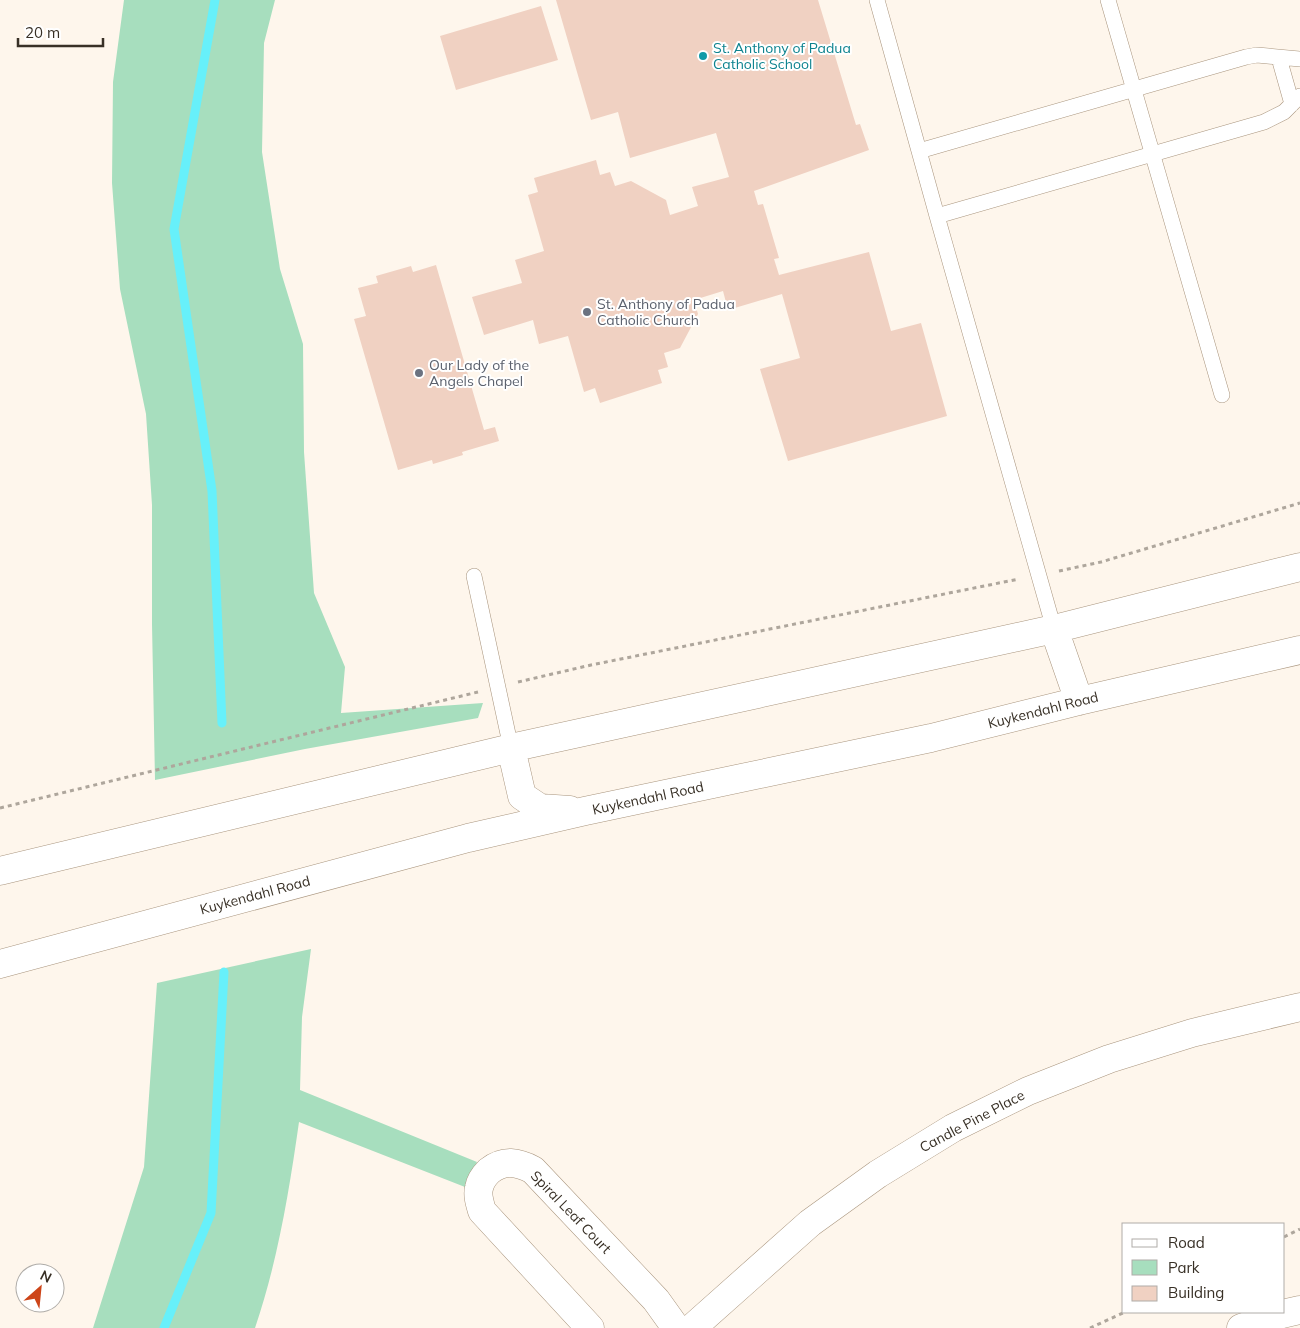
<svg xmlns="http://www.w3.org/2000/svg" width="1300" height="1328" font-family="Mulish,sans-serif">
  <rect width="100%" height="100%" fill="#fef6ec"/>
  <path fill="#a7debe" d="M 124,0 L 275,0 L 264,43 L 262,152 L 280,269 L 303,344 L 304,452 L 314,593 L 345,667 L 341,713 L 483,703 L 478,718 L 305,749 L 155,780 L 152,624 L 152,505 L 146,414 L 120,289 L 112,183 L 113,82 Z
    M 311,949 L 302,1017 L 300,1090 L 477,1162 L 465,1187 L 299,1122 C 289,1192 278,1260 255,1328 L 93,1328 L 144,1167 L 157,983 Z"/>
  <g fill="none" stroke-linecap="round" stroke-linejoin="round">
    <path stroke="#67f0fa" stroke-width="9" d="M 215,0 L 174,229 L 212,491 L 222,723
      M 164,1328 L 211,1213 L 224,972"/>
  </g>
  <path fill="#f0d1c2" d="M 556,0 L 818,0 L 856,125 L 860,124 L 869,150 L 754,191 L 758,205 L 763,204 L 779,258 L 774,259 L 779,275 L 869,252 L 891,331 L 921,323 L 947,416 L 788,461 L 760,369 L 800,358 L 782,294 L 728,310 L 723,291 L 694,300 L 698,314 L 680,348 L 664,353 L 668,367 L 658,370 L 662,383 L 600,403 L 595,388 L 584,392 L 568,336 L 539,344 L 533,320 L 484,335 L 472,297 L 522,283 L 515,260 L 544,251 L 528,195 L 538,192 L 534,178 L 596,160 L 600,175 L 610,172 L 615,186 L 631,181 L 666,200 L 670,215 L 698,206 L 692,187 L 729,177 L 716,133 L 630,158 L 618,112 L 591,120 Z
    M 541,6 L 558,60 L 456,90 L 440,36 Z
    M 436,265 L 484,430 L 495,427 L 499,441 L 462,452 L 463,455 L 433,464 L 432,460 L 398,470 L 354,319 L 366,316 L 358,288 L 378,283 L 376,276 L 411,266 L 413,272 Z"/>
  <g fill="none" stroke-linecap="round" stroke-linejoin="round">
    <defs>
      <path id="lane" d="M 877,0 L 919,151
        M 1108,0 L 1222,395
        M 1279,58 L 1292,104
        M 937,216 L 919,151 L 1246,57 L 1257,55 L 1300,59
        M 474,576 L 511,748
        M 1054,629 L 937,216 L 1264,122 L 1284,112 L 1300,96"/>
      <path id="street" d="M 590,1328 L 482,1211 C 480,1204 477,1195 479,1188 C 480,1182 485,1175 489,1171 C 504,1159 518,1162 533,1170 L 656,1300 L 676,1328
        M 692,1328 L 810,1223 L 878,1174 L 953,1128 L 1028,1091 L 1109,1059 L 1192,1033 L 1300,1007"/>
      <path id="secondary" d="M 1054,629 L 1079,701
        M 511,748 L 522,796 L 540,808 L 570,810
        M 0,871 L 511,748 L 1054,629 L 1300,567
        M 0,964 L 468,838 L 585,811 L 931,738 L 1079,701 L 1300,650
        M 1241,1328 L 1282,1314 L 1300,1310"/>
    </defs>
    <use href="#lane" stroke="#a9957e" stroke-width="16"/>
    <use href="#street" stroke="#a9957e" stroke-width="29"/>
    <use href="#secondary" stroke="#a9957e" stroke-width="29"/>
    <path stroke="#aea69c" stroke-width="3" stroke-dasharray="4 4" stroke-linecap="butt" d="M 1059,571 L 1101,562 L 1300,503
      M 518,682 L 591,665 L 1019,579
      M 0,808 L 478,692
      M 1284,1237 L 1300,1229
      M 1090,1328 L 1125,1312"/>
    <use href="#lane" stroke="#fff" stroke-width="15"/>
    <use href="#street" stroke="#fff" stroke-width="28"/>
    <use href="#secondary" stroke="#fff" stroke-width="28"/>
  </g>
  <circle fill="#0f9aa8" stroke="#fff" stroke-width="2" cx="703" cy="56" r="5"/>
  <g fill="#6b7280" stroke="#fff" stroke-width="2">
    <circle cx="587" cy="312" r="5"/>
    <circle cx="419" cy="373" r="5"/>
  </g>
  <g text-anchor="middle" stroke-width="4" stroke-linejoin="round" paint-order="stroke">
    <g font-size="14" fill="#0d838f" stroke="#fff" text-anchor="start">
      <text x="713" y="53">St. Anthony of Padua<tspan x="713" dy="16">Catholic School</tspan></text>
    </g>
    <g font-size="14" fill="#5b616d" stroke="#fff" text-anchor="start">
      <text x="597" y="309">St. Anthony of Padua<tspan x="597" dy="16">Catholic Church</tspan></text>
      <text x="429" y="370">Our Lady of the<tspan x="429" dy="16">Angels Chapel</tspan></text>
    </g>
    <g font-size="14" fill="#383026" stroke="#fff">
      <text transform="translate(1043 710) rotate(-14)" y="5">Kuykendahl Road</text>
      <text transform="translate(648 798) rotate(-12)" y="5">Kuykendahl Road</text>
      <text transform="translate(255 895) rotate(-15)" y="5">Kuykendahl Road</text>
      <text transform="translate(972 1121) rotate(-28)" y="5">Candle Pine Place</text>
      <text transform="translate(571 1212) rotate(46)" y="5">Spiral Leaf Court</text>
    </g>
  </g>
  <rect x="1122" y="1223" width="162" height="90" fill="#ffffff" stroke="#afaca8"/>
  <rect x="1132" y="1239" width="25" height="8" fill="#ffffff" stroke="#afaca8"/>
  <text x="1168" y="1248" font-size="15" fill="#383026">Road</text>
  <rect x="1132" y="1260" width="25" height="15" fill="#a7debe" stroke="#afaca8"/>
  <text x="1168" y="1273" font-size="15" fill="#383026">Park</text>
  <rect x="1132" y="1286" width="25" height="15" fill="#f0d1c2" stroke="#afaca8"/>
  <text x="1168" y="1298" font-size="15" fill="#383026">Building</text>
  <g transform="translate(40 1288) rotate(27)"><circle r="24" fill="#ffffff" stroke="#afaca8"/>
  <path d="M0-4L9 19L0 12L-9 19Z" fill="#cd4519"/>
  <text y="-8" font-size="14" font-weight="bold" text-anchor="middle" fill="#383026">N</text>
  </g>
  <path d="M18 38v8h85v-8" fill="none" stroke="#383026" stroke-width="2.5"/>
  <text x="25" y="38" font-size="15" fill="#383026" stroke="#ffffff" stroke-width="4" paint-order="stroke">20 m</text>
</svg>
